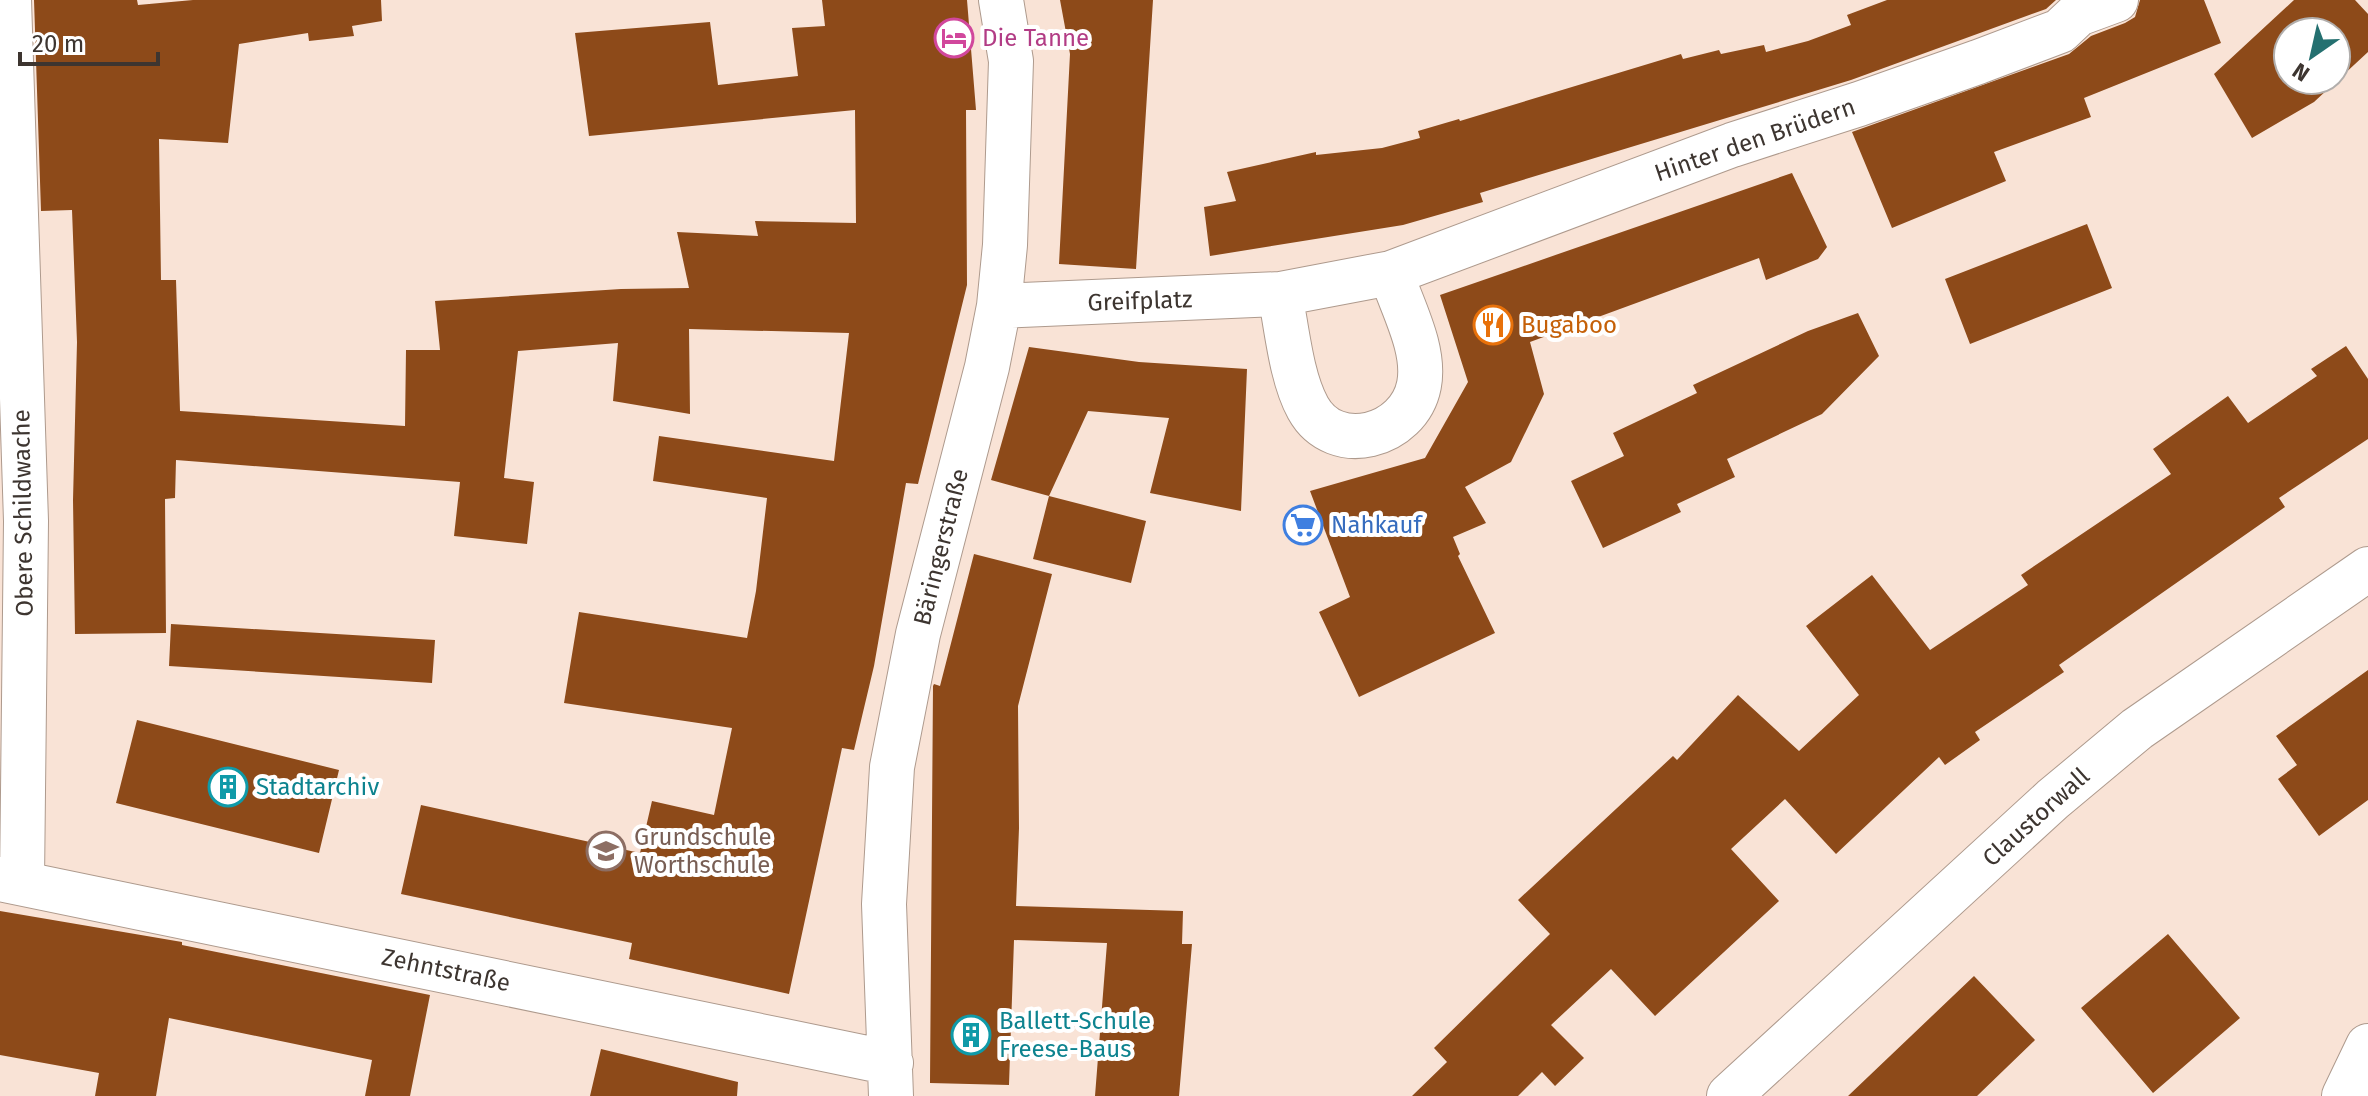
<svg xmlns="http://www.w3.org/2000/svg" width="2368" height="1096" font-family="'Fira Sans',sans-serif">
  <rect width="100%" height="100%" fill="#f9e3d6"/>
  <path fill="#8d4a19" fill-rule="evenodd" d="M 34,0 L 137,0 L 138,5 L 193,0 L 381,0 L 382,21 L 352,26 L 354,36 L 309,41 L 308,33 L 239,44 L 228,143 L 159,139 L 161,280 L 176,280 L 180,411 L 405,426 L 406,350 L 440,350 L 435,301 L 621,289 L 689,288 L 677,232 L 758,236 L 755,221 L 856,223 L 855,110 L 589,136 L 575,33 L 710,22 L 718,85 L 798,76 L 792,28 L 825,26 L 822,0 L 967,0 L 976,110 L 966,110 L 967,285 L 918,484 L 906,483 L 874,666 L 854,750 L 842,748 L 789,994 L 629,959 L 632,943 L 401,894 L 421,805 L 640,853 L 652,801 L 714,815 L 732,728 L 564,703 L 579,612 L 747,638 L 756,591 L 767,498 L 653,481 L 659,436 L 834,461 L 849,333 L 689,329 L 690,414 L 613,401 L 618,343 L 518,351 L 504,478 L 534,482 L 527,544 L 454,536 L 460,482 L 176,460 L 175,498 L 165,499 L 166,633 L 75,634 L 73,500 L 77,342 L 72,210 L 41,211 Z
    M 1060,0 L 1153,0 L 1136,269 L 1059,264 L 1070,54 Z
    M 1887,0 L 2056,0 L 2046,9 L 1851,80 L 1480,193 L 1483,202 L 1403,225 L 1210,256 L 1204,207 L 1236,201 L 1227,172 L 1316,152 L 1316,155 L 1382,148 L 1420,138 L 1418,131 L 1459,119 L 1460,121 L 1681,54 L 1683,59 L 1719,50 L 1721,54 L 1764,45 L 1766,52 L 1808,41 L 1851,25 L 1847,15 Z
    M 2140,0 L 2204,0 L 2221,43 L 2084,98 L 2091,117 L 1994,152 L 2006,181 L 1892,228 L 1852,132 L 2069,54 L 2091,36 L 2125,23 L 2135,17 Z
    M 2294,0 L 2355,0 L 2368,14 L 2368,52 L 2314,102 L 2252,138 L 2214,74 ZM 2288,32 L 2336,32 L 2336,80 L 2288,80 Z
    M 1792,173 L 1827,247 L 1818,259 L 1766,280 L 1759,258 L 1530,342 L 1544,394 L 1511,462 L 1465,487 L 1486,523 L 1453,537 L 1460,554 L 1458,556 L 1495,633 L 1359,697 L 1319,612 L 1350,597 L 1310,491 L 1425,458 L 1468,382 L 1440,295 Z
    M 2087,224 L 2112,288 L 1970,344 L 1945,279 Z
    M 1858,313 L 1879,356 L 1822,414 L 1727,459 L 1735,477 L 1677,504 L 1681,512 L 1603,548 L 1571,481 L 1624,456 L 1613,433 L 1697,393 L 1693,385 L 1808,331 Z
    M 2346,346 L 2368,379 L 2368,439 L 2279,498 L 2285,507 L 2059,665 L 2064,672 L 1975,732 L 1980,740 L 1945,765 L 1939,757 L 1836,854 L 1785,799 L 1731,849 L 1779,901 L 1655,1016 L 1611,969 L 1551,1025 L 1584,1058 L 1555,1086 L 1542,1072 L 1518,1096 L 1412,1096 L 1447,1062 L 1434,1048 L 1550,934 L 1518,900 L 1673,756 L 1677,760 L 1738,695 L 1799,751 L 1859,695 L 1806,626 L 1872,575 L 1930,650 L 2028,585 L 2021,575 L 2171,474 L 2153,449 L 2228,396 L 2248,423 L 2317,376 L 2311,369 Z
    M 1029,347 L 1139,362 L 1247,369 L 1241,511 L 1150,493 L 1169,418 L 1088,411 L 1049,496 L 991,480 Z
    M 1049,496 L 1146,521 L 1131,583 L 1033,559 Z
    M 974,554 L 1052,574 L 1018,706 L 1019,828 L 1016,906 L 1183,911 L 1182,944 L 1192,944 L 1179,1096 L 1095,1096 L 1107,943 L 1014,940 L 1009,1085 L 930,1083 L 933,686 L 934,684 L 940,686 Z
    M 171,624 L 435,640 L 432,683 L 169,666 Z
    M 2368,670 L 2368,800 L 2319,836 L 2278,779 L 2297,765 L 2276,736 Z
    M 137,720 L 339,770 L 319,853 L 116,803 Z
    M 0,911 L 182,942 L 182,945 L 430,995 L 410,1096 L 365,1096 L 372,1060 L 169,1018 L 156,1096 L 95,1096 L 99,1073 L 0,1055 Z
    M 2168,934 L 2240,1018 L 2153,1093 L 2081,1008 Z
    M 1974,976 L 2035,1040 L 1977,1096 L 1848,1096 Z
    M 601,1049 L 738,1082 L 737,1096 L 590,1096 Z"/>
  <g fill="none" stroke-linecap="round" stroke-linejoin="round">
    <defs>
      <path id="minor" d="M 9,0 L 26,521 L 22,882
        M 1391,273 L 1732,145 L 1859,104 L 1978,62 L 2060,31 L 2078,14 L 2116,0
        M 999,306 L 1280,294 L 1391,273 C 1402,307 1426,349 1419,385 C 1409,437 1335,457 1308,408 C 1291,377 1287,329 1280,294
        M 0,879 L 891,1063
        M 891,1096 L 884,904 L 892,767 L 918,634 L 987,367 L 999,306 L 1005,245 L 1011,61 L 1001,0
        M 1729,1096 L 2053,799 L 2137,729 L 2368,569
        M 2344,1096 L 2368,1046"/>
    </defs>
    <use href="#minor" stroke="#ae9a8d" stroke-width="46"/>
    <use href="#minor" stroke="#fff" stroke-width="44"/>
  </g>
  <defs>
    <symbol id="hotel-ring" viewBox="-11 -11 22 22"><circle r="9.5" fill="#fff" stroke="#d1479c" stroke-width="1.5"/><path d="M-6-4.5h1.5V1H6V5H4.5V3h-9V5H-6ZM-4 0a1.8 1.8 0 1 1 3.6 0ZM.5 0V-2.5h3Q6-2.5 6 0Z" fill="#d1479c"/></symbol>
    <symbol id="restaurant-ring" viewBox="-11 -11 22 22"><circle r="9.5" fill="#fff" stroke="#e8710a" stroke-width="1.5"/><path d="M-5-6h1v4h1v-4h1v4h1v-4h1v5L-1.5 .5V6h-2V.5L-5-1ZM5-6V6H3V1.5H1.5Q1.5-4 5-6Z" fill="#e8710a"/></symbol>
    <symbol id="supermarket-ring" viewBox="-11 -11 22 22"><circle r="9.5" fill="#fff" stroke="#3f7fe0" stroke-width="1.5"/><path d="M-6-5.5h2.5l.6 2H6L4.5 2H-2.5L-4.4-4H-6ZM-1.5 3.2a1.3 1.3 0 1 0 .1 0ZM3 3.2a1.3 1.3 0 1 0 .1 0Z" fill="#3f7fe0"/></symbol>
    <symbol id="building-ring" viewBox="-11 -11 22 22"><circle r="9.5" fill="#fff" stroke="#0f9aa8" stroke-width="1.5"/><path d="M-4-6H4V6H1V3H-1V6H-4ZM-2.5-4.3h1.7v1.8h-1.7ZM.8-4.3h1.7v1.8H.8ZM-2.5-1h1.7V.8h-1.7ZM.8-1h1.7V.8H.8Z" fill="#0f9aa8"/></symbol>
    <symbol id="school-ring" viewBox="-11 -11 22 22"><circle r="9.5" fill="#fff" stroke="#8d6e63" stroke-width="1.5"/><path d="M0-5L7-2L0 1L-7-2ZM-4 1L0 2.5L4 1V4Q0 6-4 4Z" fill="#8d6e63"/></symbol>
  </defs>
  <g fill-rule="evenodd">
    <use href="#hotel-ring" x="932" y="16" width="44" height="44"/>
    <use href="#restaurant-ring" x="1471" y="303" width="44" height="44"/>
    <use href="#supermarket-ring" x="1281" y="503" width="44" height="44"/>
    <use href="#building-ring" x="206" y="765" width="44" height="44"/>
    <use href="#school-ring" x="584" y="829" width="44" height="44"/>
    <use href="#building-ring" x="949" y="1013" width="44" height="44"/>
  </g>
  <g text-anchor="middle" stroke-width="8" stroke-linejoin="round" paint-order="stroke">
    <g font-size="24" fill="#b23c85" stroke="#fff" text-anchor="start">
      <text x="982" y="46">Die Tanne</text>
    </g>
    <g font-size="24" fill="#3d3530" stroke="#fff">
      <text transform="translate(1755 140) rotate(-19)" y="8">Hinter den Brüdern</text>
      <text transform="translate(1140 301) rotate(-2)" y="8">Greifplatz</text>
      <text transform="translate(23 513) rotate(-91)" y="8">Obere Schildwache</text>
      <text transform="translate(941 547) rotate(-76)" y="8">Bäringerstraße</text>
      <text transform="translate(2036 817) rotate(-42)" y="8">Claustorwall</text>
      <text transform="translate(446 970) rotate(12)" y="8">Zehntstraße</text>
    </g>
    <g font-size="24" fill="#c56008" stroke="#fff" text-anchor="start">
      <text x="1521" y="333">Bugaboo</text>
    </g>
    <g font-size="24" fill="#366cbe" stroke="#fff" text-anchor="start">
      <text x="1331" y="533">Nahkauf</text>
    </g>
    <g font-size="24" fill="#0d838f" stroke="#fff" text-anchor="start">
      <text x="256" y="795">Stadtarchiv</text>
      <text x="999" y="1029">Ballett-Schule<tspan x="999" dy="28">Freese-Baus</tspan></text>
    </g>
    <g font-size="24" fill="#785e54" stroke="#fff" text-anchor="start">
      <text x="634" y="845">Grundschule<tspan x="634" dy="28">Worthschule</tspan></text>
    </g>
  </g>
  <g transform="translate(2312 56) rotate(214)"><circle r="38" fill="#ffffff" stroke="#b1aeac" stroke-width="2"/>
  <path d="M0-6L14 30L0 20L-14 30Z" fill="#247070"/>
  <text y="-12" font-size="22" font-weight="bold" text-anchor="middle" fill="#3d3530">N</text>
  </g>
  <path d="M20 52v12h138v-12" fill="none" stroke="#3d3530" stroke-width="4"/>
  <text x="32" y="52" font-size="24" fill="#3d3530" stroke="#ffffff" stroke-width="6" paint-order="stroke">20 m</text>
</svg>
